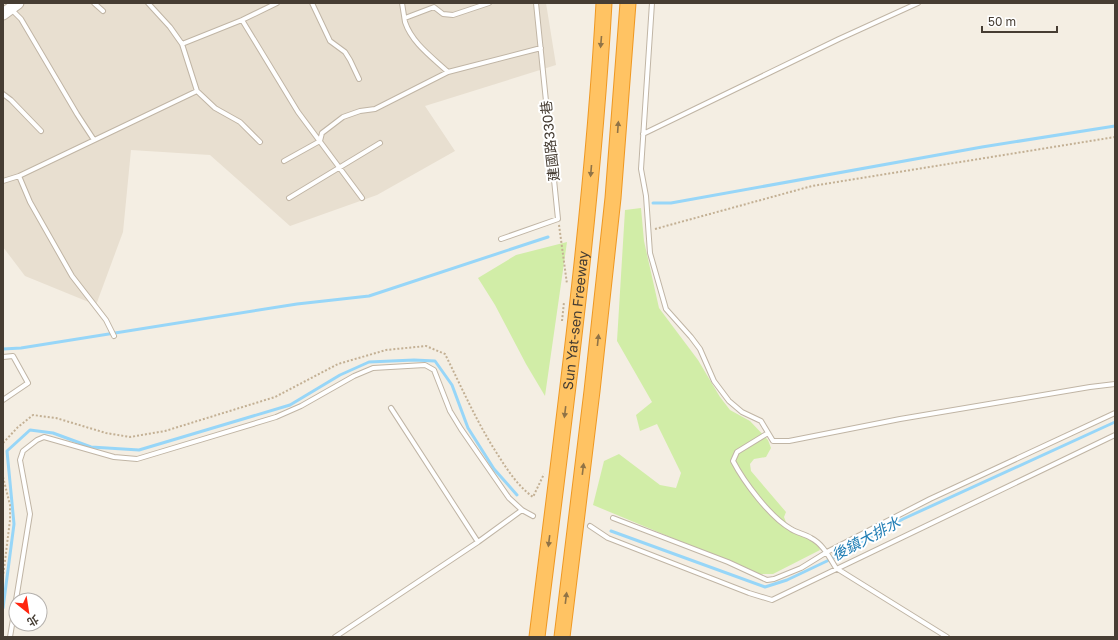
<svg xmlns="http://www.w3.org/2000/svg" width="1118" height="640" font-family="'Golos Text','Noto Sans TC',sans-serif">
  <rect width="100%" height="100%" fill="#f4eee3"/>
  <path fill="#e8dfd0" d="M 3,3 L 546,3 L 556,65 L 425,106 L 455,151 L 377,195 L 290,226 L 210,155 L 131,150 L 123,232 L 96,305 L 25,276 L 3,247 Z"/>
  <path fill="#d1eda7" d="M 641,208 L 644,241 L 659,308 L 698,360 L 720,397 L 730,410 L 750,421 L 768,440 L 771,448 L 766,457 L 754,459 L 750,464 L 751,471 L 786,512 L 784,517 L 787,525 L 818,544 L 820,550 L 773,574 L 759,574 L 593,505 L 604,461 L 619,454 L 660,485 L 676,488 L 681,473 L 657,424 L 640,431 L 636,415 L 652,402 L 617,341 L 625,210 Z
    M 567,242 L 545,396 L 526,364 L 495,305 L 478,278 L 516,255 Z"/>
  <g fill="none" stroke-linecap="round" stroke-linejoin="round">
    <path stroke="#97d6f8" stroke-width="3" d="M 653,203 L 671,203 L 982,147 L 1115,126
      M 3,349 L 21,348 L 297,304 L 369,296 L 548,237
      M 611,531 L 765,587 L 787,580 L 827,561 L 903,519 L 1115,422
      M 3,608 L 14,524 L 7,451 L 30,430 L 53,433 L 91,447 L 139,450 L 290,405 L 340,375 L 369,362 L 414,360 L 435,361 L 452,385 L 468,428 L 494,469 L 517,495"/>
    <defs>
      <path id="service" d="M 94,3 L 103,11
        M 312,3 L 330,41 L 345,52 L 350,60 L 359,79
        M 402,3 C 403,9 404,16 405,22 C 412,43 432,57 448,72
        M 652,3 L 641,169 L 646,196 L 650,253 L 666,309 L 691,337 L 700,349 L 714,381 L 729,401 L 742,412 L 761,421 L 773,441 L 789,441 L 900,419 L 1090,387 L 1115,384
        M 11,9 L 21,19 L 77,114 L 94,140
        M 405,18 L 434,7 L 443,14 L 453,15 L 489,3
        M 242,20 L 298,112 L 362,198
        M 182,44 L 242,20 L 277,3
        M 197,91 L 215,108 L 240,122 L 260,142
        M 3,94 L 11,100 L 41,131
        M 643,134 L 839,39 L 918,3
        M 284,161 L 320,141 L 322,133 L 343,117 L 360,111 L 375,109 L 448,72 L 541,48
        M 19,176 L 30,202 L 72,276 L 106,320 L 114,336
        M 3,181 L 19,176 L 197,91 L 182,44 L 170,27 L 148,3
        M 289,198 L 380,143
        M 501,239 L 558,219 L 536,3
        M 3,357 L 13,356 L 28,383 L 3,400
        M 391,408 L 478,542
        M 768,433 L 737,452 L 733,461 C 744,482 770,517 791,529 C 797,533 805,534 811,538 C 823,544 829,557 836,568 L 947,637
        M 613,518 L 728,562 L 767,580 L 774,579 L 801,568 L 827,552 L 930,499 L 1115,413
        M 590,526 L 608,538 L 749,593 L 772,600 L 1115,435
        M 16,600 L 30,514 L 20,460 L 23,451 L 37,440 L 44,437 L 114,457 L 137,459 L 276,417 L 301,406 L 354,376 L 373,368 L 425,365 L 434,370 L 450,411 L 461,429 L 509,498 L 522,510 L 533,516
        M 10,637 L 16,601
        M 335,637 L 478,542 L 522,510"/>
      <path id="tertiary" d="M 3,14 L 18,3"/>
      <g id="motorway">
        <path id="s1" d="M 537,637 C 563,426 592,215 604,3"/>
        <path d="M 562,637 L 592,391 L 613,198 L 628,3"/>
      </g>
    </defs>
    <use href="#service" stroke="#c0b5a5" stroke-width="6"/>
    <use href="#tertiary" stroke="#c0b5a5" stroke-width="13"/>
    <use href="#motorway" stroke="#ef9822" stroke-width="17"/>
    <path stroke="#c3b094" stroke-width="2" stroke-dasharray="2 2" stroke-linecap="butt" d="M 559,225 L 567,284
      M 655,229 L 812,186 L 1115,137
      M 562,321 L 564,302
      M 3,443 L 18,427 L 33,415 L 56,418 L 106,433 L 130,437 L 165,431 L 275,397 L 338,364 L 386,350 L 426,346 L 445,354 C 462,388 477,423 498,455 C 508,471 518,486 533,497 L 544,474
      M 3,477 L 10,505 L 10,520 L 3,577"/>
    <use href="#service" stroke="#fff" stroke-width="4"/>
    <use href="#tertiary" stroke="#fff" stroke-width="11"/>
    <use href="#motorway" stroke="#ffc363" stroke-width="15"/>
  </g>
  <defs><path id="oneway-solid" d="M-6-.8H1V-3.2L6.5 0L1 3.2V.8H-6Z"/></defs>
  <g fill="#907346">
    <use href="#oneway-solid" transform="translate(601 42) rotate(95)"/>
    <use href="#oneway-solid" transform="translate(618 127) rotate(-86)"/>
    <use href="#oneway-solid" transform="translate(591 171) rotate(95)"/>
    <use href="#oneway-solid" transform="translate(598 340) rotate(-84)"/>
    <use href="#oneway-solid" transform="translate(565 412) rotate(97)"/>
    <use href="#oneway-solid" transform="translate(583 469) rotate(-83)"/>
    <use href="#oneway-solid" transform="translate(549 541) rotate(97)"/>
    <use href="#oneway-solid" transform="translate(566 598) rotate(-83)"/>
  </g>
  <g text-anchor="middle" stroke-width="4" stroke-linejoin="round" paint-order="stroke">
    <g font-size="14" fill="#463d33" stroke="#fff">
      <text transform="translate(550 141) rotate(-96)" y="5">建國路330巷</text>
      <text dy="5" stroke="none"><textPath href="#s1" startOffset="319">Sun Yat-sen Freeway</textPath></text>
    </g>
    <g font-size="15" font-style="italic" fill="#1f7db4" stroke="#fff">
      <text transform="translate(866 539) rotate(-28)" y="5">後鎮大排水</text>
    </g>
  </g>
  <rect width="1118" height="640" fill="none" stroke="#463d33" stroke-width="8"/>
  <g transform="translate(28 612) rotate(150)"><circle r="19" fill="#ffffff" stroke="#b5b1ad"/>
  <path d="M0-3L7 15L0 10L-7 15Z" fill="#ff260f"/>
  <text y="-6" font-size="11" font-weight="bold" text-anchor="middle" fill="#463d33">北</text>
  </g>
  <path d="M982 26v6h75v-6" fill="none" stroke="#463d33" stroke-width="2"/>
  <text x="988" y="26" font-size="12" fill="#463d33" stroke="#ffffff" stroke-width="3" paint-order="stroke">50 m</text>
</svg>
